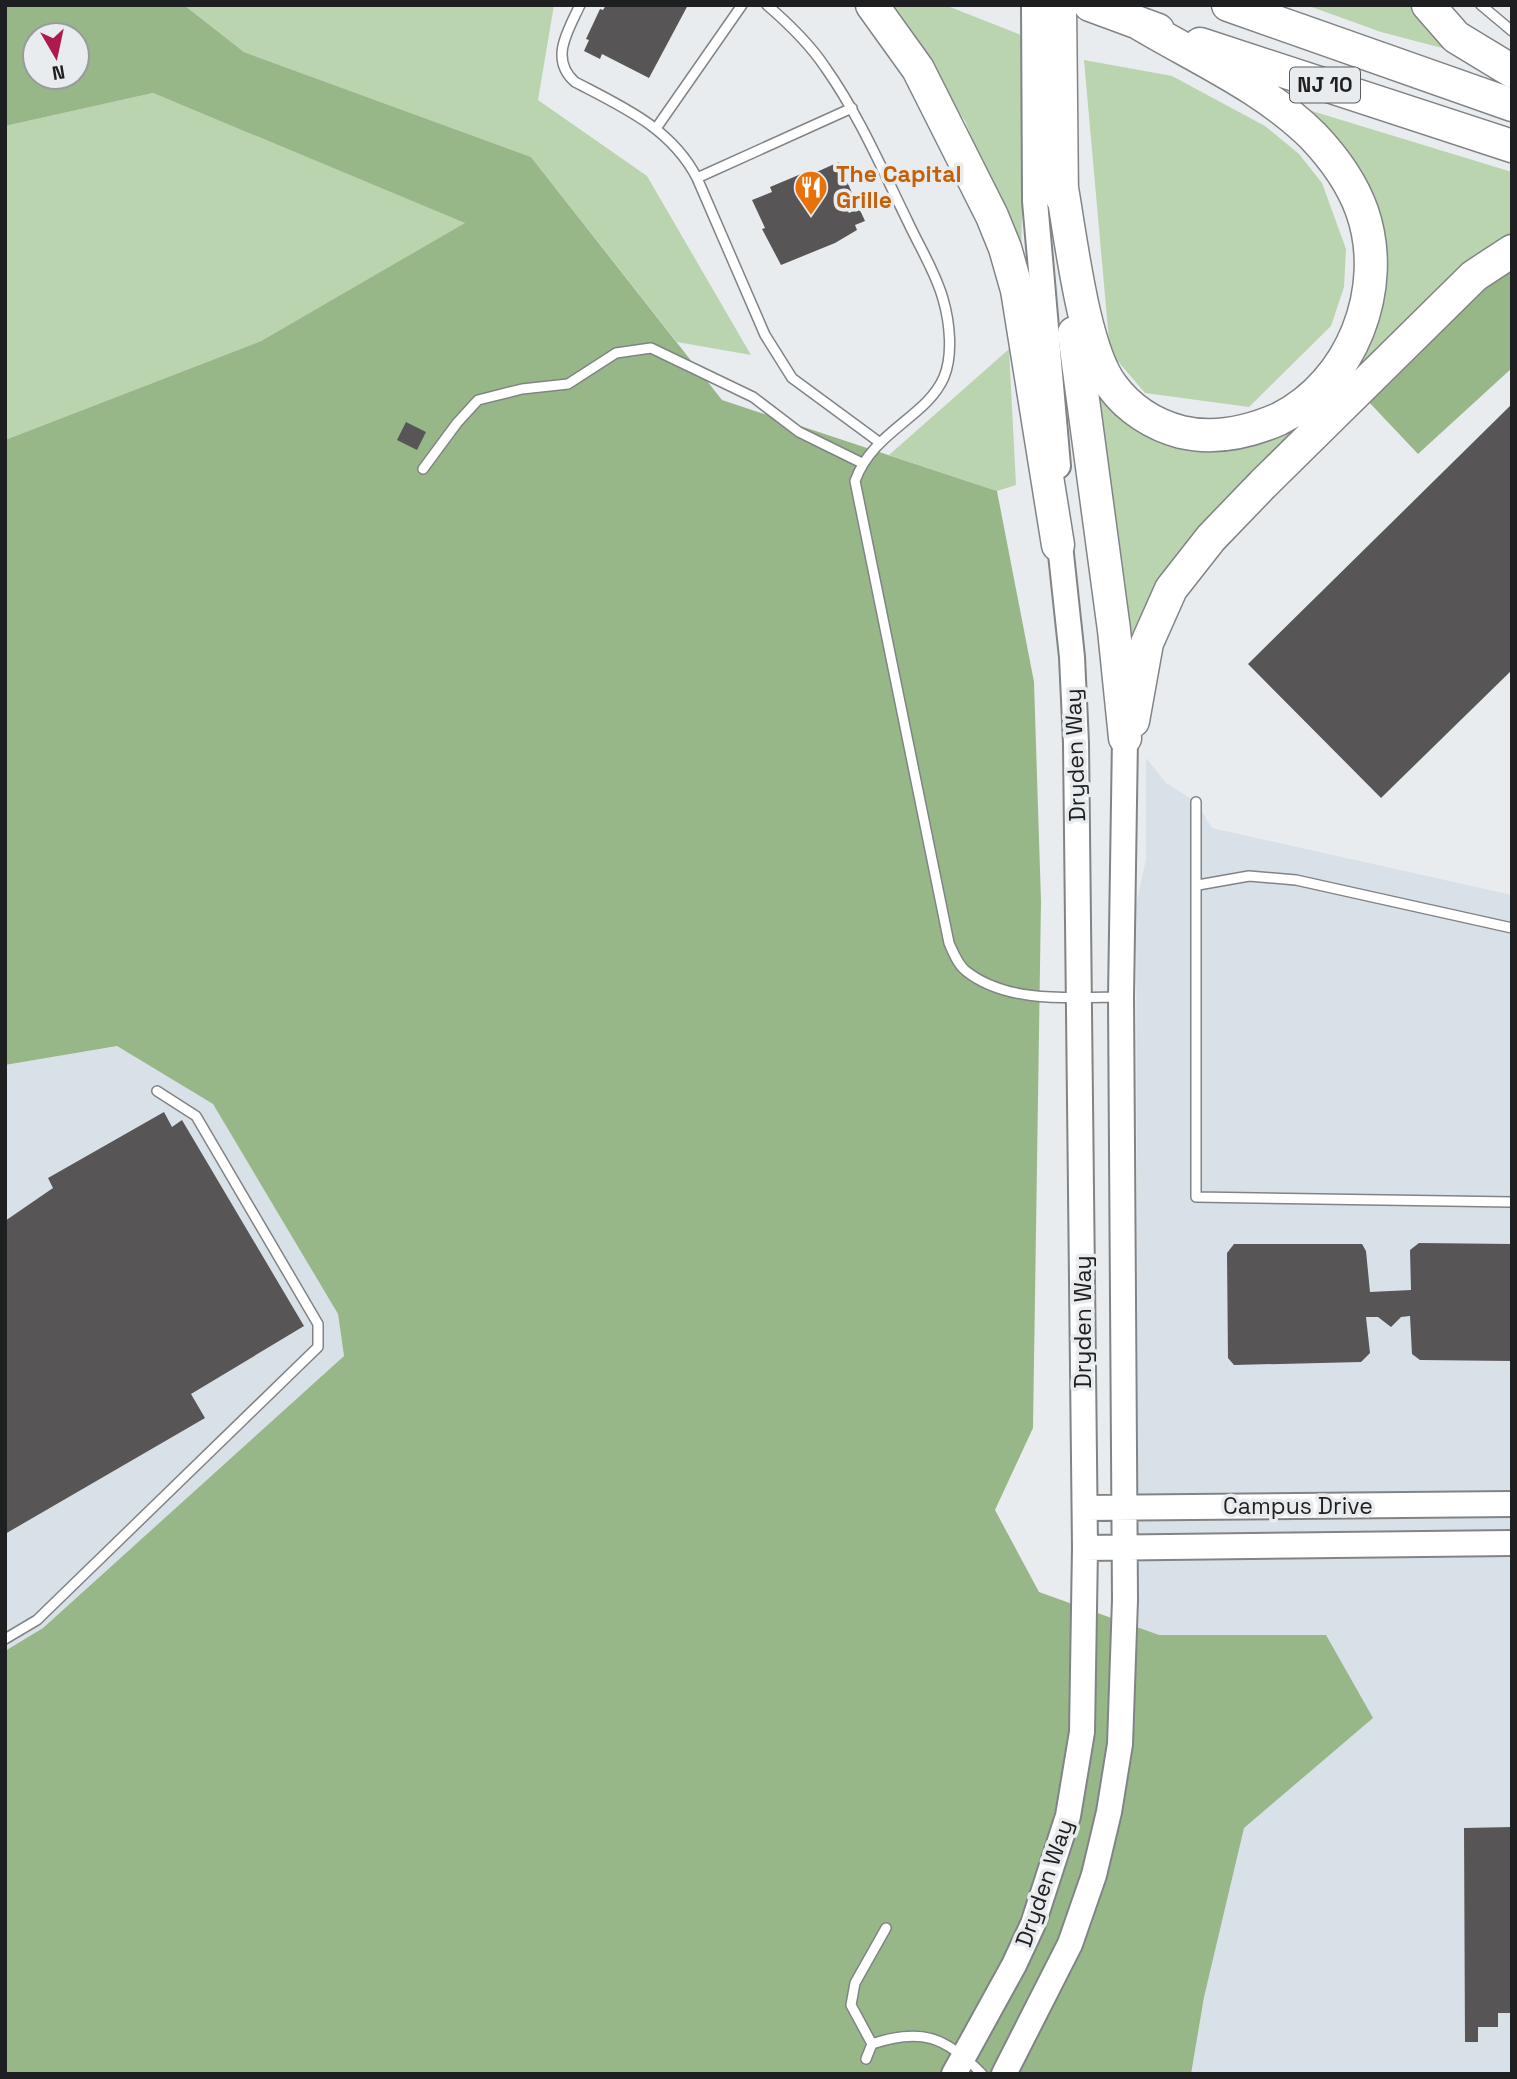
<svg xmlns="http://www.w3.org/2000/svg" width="1517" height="2079" font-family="'Space Grotesk',sans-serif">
  <rect width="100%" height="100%" fill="#e9ecee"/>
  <path fill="#d8e1e8" d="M 1146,758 L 1166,783 L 1196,802 L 1212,828 L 1512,895 L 1512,2074 L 1015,2074 L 1139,1723 L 1136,905 L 1146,859 Z
    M 117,1046 L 213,1104 L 338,1314 L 344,1356 L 43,1628 L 5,1651 L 5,1065 Z"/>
  <path fill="#bad4af" d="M 184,5 L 554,5 L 538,100 L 647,176 L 751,355 L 677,342 L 531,157 L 244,52 Z
    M 884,5 L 945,5 L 1026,37 L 1021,261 L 965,121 Z
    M 1306,5 L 1416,5 L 1446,49 L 1381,32 Z
    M 1084,60 L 1172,76 L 1265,126 L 1299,154 L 1322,183 L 1346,249 L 1344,287 L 1331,326 L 1249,407 L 1145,393 L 1110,352 Z
    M 153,93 L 466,223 L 261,341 L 5,440 L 5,126 Z
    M 1302,108 L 1512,172 L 1512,238 L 1150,600 L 1130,637 L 1093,381 L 1130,419 L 1272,434 L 1381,286 Z
    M 1009,349 L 1016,485 L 997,491 L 889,455 Z"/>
  <path fill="#97b789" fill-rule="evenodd" d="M 5,5 L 184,5 L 244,52 L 531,157 L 722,400 L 997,491 L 1034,682 L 1041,901 L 1033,1428 L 995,1510 L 1039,1592 L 1159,1635 L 1326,1635 L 1373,1718 L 1244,1828 L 1204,1997 L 1191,2074 L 5,2074 L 5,1651 L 43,1628 L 344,1356 L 338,1314 L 213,1104 L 117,1046 L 5,1065 L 5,440 L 261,341 L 465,223 L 153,93 L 5,126 ZM 35,35 L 77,35 L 77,77 L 35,77 Z
    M 1512,264 L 1512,368 L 1418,454 L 1366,399 L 1439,327 Z"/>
  <path fill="#585556" d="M 606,5 L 688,5 L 649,78 L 602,54 L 600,59 L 584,51 L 589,40 L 586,39 L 600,9 L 603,10 Z
    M 839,162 L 857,205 L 847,209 L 849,213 L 859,208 L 865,221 L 855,225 L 857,230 L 835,243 L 781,265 L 762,229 L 765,228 L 752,200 L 772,192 L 770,187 L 801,174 L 803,178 Z
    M 1512,404 L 1512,670 L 1381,798 L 1248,664 Z
    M 406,422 L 426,432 L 417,450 L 397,440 Z
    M 164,1112 L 172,1127 L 182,1120 L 304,1326 L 191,1394 L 205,1418 L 5,1534 L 5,1221 L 53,1188 L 48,1178 Z
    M 1419,1243 L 1512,1244 L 1512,1361 L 1420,1360 L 1412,1354 L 1410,1316 L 1401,1317 L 1391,1327 L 1378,1317 L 1366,1317 L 1370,1353 L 1361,1362 L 1234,1365 L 1228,1358 L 1227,1253 L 1234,1244 L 1362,1244 L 1366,1251 L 1370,1292 L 1411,1290 L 1410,1250 Z
    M 1512,1827 L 1512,2013 L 1498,2013 L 1498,2027 L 1478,2027 L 1478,2042 L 1465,2042 L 1464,1828 Z"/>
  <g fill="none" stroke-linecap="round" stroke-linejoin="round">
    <defs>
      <path id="lane" d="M 580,5 C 568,31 549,59 575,82 C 623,107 671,128 697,178 L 765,335 L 792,378 L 879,442
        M 767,5 C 789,24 809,43 825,67 C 859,115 882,169 908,222 C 919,246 936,273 943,299 C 950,323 953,355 944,377 C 927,417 873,431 855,481 L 949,943 C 953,952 958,965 966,971 C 1006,1003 1069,998 1118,997
        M 1481,5 L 1512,31
        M 657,127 L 742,5
        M 697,178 L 852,108
        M 423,469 L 457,423 L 478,400 L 522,389 L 568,384 L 616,353 L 651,348 L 753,397 L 799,432 L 862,463
        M 1196,802 L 1196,1197 L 1512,1202
        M 1198,885 L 1249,876 L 1296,880 L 1512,928
        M 5,1639 L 37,1620 L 318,1347 L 318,1324 L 196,1116 L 157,1091
        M 872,2044 L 851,2005 L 855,1983 L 886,1928
        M 866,2059 L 872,2044 C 921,2027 946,2037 982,2074"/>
      <path id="secondary" d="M 1034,5 L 1035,201 L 1058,466
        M 1085,1508 L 1512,1504
        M 1085,1548 L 1512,1543
        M 954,2074 L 1014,1965 L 1033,1924 L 1068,1816 L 1082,1732 L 1085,1548 L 1076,743 L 1072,657 L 1058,526
        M 1004,2074 L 1070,1944 L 1094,1875 L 1109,1812 L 1120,1744 L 1125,1600 L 1121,997 L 1125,738"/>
      <path id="highway" d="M 872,5 L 918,69 L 992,216 L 1005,248 L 1017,290 L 1058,545
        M 1060,5 L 1062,198
        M 1090,5 L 1158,30
        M 1228,5 L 1512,105
        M 1428,5 L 1456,37 L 1512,71
        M 1200,44 L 1512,146
        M 1060,177 C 1070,229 1082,347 1112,386 C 1129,409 1154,425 1181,432 C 1215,440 1247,433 1279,419 C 1352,383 1389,288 1362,211 C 1352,183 1333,157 1313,136 C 1265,88 1197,58 1140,24
        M 1074,333 L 1114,630 L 1125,738
        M 1133,721 L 1147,643 L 1171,589 L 1211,538 L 1263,484 L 1474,276 L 1512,251"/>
    </defs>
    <use href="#lane" stroke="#818486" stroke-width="12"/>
    <use href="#secondary" stroke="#818486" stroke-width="28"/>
    <use href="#highway" stroke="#818486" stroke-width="35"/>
    <use href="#lane" stroke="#fff" stroke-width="9"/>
    <use href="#secondary" stroke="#fff" stroke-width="24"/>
    <use href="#highway" stroke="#fff" stroke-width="32"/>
  </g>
  <defs>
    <symbol id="restaurant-pin" viewBox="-11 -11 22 30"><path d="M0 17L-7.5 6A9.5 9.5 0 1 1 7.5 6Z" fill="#e8710a" stroke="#e9ecee"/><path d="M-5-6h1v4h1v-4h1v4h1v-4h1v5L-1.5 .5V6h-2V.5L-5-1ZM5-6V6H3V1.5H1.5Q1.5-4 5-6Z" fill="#fff"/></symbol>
  </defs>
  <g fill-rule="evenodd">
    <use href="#restaurant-pin" x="792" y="168" width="38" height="52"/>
  </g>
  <g text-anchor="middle" stroke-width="7" stroke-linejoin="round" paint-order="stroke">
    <rect fill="#e9ecee" stroke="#5b5c5e" stroke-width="2" x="1290" y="67.5" width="70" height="35" rx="5"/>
    <g font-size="21" font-weight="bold" fill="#1e1f20">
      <text x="1325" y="92">NJ 10</text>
    </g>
    <g font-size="23" font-weight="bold" fill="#c56008" stroke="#e9ecee" text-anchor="start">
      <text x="836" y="182">The Capital<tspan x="836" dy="26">Grille</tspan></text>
    </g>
    <g font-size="23" fill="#1e1f20" stroke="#e9ecee">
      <text transform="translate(1075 755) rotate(-92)" y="8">Dryden Way</text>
      <text transform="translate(1083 1322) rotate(-90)" y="8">Dryden Way</text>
      <text x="1298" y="1514">Campus Drive</text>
      <text transform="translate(1044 1883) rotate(-71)" y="8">Dryden Way</text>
    </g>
  </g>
  <rect width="1517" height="2079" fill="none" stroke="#1e1f20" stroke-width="14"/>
  <g transform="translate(56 56) rotate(171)"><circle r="33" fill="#e9ecee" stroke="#989a9c" stroke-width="2"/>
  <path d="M0-5L12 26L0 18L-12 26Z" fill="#ac1a4e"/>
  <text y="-10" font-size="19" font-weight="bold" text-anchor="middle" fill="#1e1f20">N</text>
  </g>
</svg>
